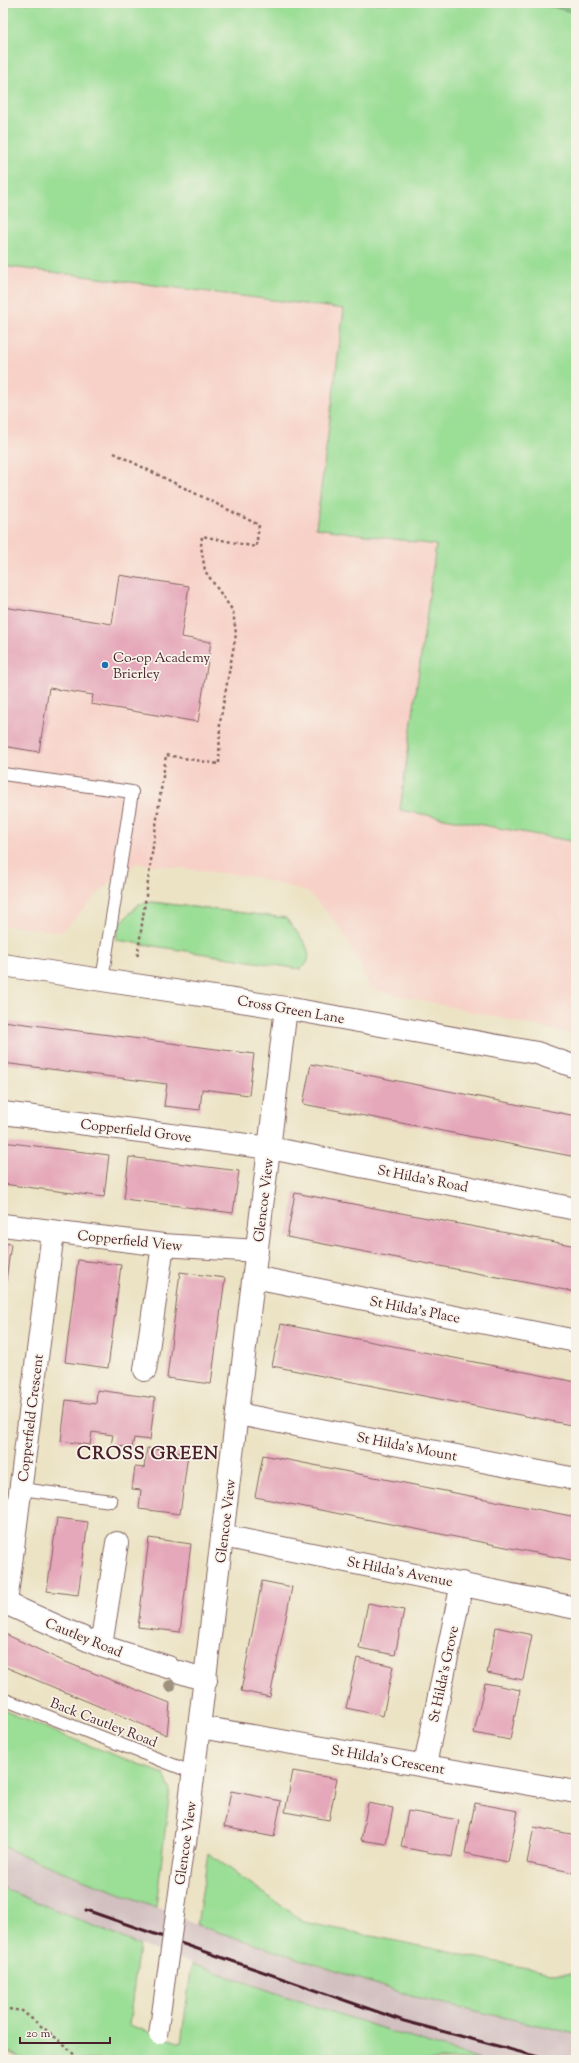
<svg xmlns="http://www.w3.org/2000/svg" width="579" height="2063" font-family="'Sorts Mill Goudy',serif">
  <rect width="100%" height="100%" fill="#f7f3e8"/>
  <filter id="ink" filterUnits="userSpaceOnUse"><feTurbulence type="fractalNoise" baseFrequency=".025" numOctaves="2"/><feDisplacementMap in="SourceGraphic" scale="8" xChannelSelector="R" yChannelSelector="G"/><feConvolveMatrix kernelMatrix="1 2 1 2 8 2 1 2 1" color-interpolation-filters="sRGB"/></filter>
  <filter id="wash" filterUnits="userSpaceOnUse"><feTurbulence type="fractalNoise" baseFrequency=".012" numOctaves="4" result="noise"/><feDisplacementMap in="SourceGraphic" scale="16" xChannelSelector="R" yChannelSelector="G"/><feGaussianBlur stdDeviation="0.9" result="paint"/><feColorMatrix in="noise" values="0 0 0 0 0 0 0 0 0 0 0 0 0 0 0 0 0 1.4 0 .05"/><feComposite in="paint" operator="in"/></filter>
  <g filter="url(#wash)">
    <rect width="100%" height="100%" fill="#ece3c5"/>
    <path fill="#f7d1c7" d="M 3,266 L 344,309 L 316,527 L 436,545 L 400,810 L 576,842 L 576,1035 L 371,989 L 341,928 L 308,892 L 255,877 L 137,863 L 110,882 L 61,932 L 3,925 Z"/>
    <path fill="#d2bfc0" d="M 3,1846 L 30,1859 L 156,1907 L 197,1925 L 288,1956 L 411,1996 L 576,2034 L 576,2060 L 480,2060 L 317,2007 L 116,1937 L 3,1888 Z"/>
    <path fill="#9bde96" stroke="#727e60" d="M 3,3 L 537,3 L 576,13 L 576,842 L 400,810 L 436,545 L 316,528 L 344,309 L 3,266 Z
      M 152,902 L 286,918 C 293,929 315,948 307,963 C 306,965 302,967 300,969 L 116,940 L 119,925 L 139,904 Z
      M 3,1710 L 65,1736 L 164,1774 L 170,1790 L 156,1907 L 30,1859 L 3,1846 Z
      M 208,1853 L 304,1922 L 556,1974 L 576,1974 L 576,2034 L 411,1996 L 197,1925 Z
      M 3,1888 L 139,1945 L 129,2025 L 181,2043 L 192,1964 L 317,2007 L 480,2060 L 23,2060 L 3,2048 Z"/>
    <path fill="#7cbd7f" stroke="#636e55" d="M 537,3 L 576,3 L 576,13 Z"/>
    <g id="blocks">
      <path fill="#e5a7ba" d="M 119,575 L 189,586 L 181,637 L 211,642 L 198,722 L 91,704 L 93,695 L 49,688 L 39,752 L 3,746 L 3,607 L 112,624 Z
        M 3,1021 L 254,1054 L 249,1095 L 202,1089 L 200,1110 L 164,1106 L 167,1084 L 3,1063 Z
        M 311,1064 L 576,1116 L 576,1157 L 303,1104 Z
        M 3,1142 L 109,1155 L 104,1197 L 3,1184 Z
        M 129,1157 L 239,1171 L 233,1213 L 124,1199 Z
        M 295,1193 L 576,1246 L 576,1292 L 287,1237 Z
        M 3,1243 L 11,1244 L 4,1295 L 3,1295 Z
        M 78,1260 L 121,1265 L 108,1368 L 65,1362 Z
        M 180,1272 L 225,1278 L 211,1384 L 167,1378 Z
        M 281,1324 L 576,1382 L 576,1426 L 272,1366 Z
        M 97,1390 L 155,1398 L 150,1440 L 134,1438 L 132,1448 L 111,1445 L 113,1435 L 92,1432 L 90,1445 L 61,1441 L 66,1400 L 96,1404 Z
        M 147,1448 L 188,1454 L 180,1514 L 139,1509 L 141,1490 L 132,1489 L 135,1467 L 144,1468 Z
        M 263,1455 L 576,1517 L 576,1561 L 255,1497 Z
        M 57,1518 L 88,1522 L 78,1595 L 47,1591 Z
        M 149,1538 L 191,1544 L 180,1632 L 138,1627 Z
        M 262,1581 L 292,1587 L 270,1697 L 241,1691 Z
        M 368,1603 L 404,1610 L 395,1655 L 359,1648 Z
        M 496,1627 L 532,1635 L 523,1680 L 487,1673 Z
        M 3,1633 L 63,1661 L 170,1703 L 167,1735 L 3,1666 Z
        M 357,1658 L 393,1666 L 383,1716 L 346,1708 Z
        M 485,1683 L 520,1690 L 510,1740 L 474,1733 Z
        M 293,1771 L 337,1779 L 329,1820 L 285,1812 Z
        M 231,1791 L 281,1801 L 274,1837 L 224,1827 Z
        M 368,1803 L 393,1808 L 386,1844 L 361,1840 Z
        M 475,1803 L 518,1811 L 508,1862 L 465,1853 Z
        M 408,1811 L 459,1820 L 452,1857 L 401,1847 Z
        M 534,1827 L 576,1835 L 576,1873 L 527,1863 Z"/>
    </g>
  </g>
  <g filter="url(#ink)">
    <use href="#blocks" fill-opacity="0" stroke="#836461" stroke-width="1"/>
    <g fill="none" stroke-linecap="round" stroke-linejoin="round">
      <defs>
        <path id="service" d="M 3,774 L 132,792 L 102,980
          M 21,1489 L 111,1501
          M 3,1699 L 194,1773"/>
        <path id="minor" d="M 3,1113 L 270,1148 L 576,1209
          M 3,1225 L 163,1245 L 257,1251
          M 254,1277 L 576,1341
          M 145,1370 L 163,1245
          M 238,1414 L 576,1479
          M 223,1536 L 576,1608
          M 3,1602 L 101,1646 L 168,1667
          M 6,1603 L 53,1232
          M 101,1646 L 117,1543
          M 180,1672 L 206,1680
          M 200,1727 L 576,1792
          M 425,1765 L 462,1583
          M 185,1843 L 286,1008"/>
        <path id="tertiary" d="M 3,965 L 286,1008 L 537,1053 L 576,1067"/>
      </defs>
      <use href="#service" stroke="#836461" stroke-width="14"/>
      <use href="#minor" stroke="#836461" stroke-width="24"/>
      <use href="#tertiary" stroke="#836461" stroke-width="24"/>
      <path stroke="#836461" stroke-width="2.5" stroke-dasharray="3 3" stroke-linecap="butt" d="M 114,453 L 259,525 L 256,547 L 202,536 L 201,546 L 205,571 L 233,611 L 236,634 L 220,722 L 219,764 L 166,755 L 137,959
        M 3,2008 L 22,2011 L 65,2045 L 79,2060"/>
      <use href="#service" stroke="#fff" stroke-width="12"/>
      <use href="#minor" stroke="#fff" stroke-width="22"/>
      <use href="#tertiary" stroke="#fff" stroke-width="22"/>
      <path stroke="#4a1f2b" stroke-width="3" d="M 86,1910 L 404,2021 L 550,2060"/>
      <defs>
        <path id="pedestrian-bridge" d="M 158,2035 L 185,1843"/>
      </defs>
      <use href="#pedestrian-bridge" stroke="#836461" stroke-width="20" stroke-linecap="butt"/>
      <use href="#pedestrian-bridge" stroke="#fff" stroke-width="18"/>
    </g>
    <circle fill="#9e927f" cx="170" cy="1686" r="6"/>
  </g>
  <circle fill="#1f6fb2" stroke="#f7f3e8" stroke-width="1.5" cx="105" cy="665" r="4"/>
  <g text-anchor="middle" stroke-width="3.5" stroke-linejoin="round" paint-order="stroke">
    <g font-size="14" fill="#4a1f2b" stroke="#f7f3e8" text-anchor="start">
      <text x="113" y="662">Co-op Academy<tspan x="113" dy="16">Brierley</tspan></text>
    </g>
    <g font-size="14" fill="#4a1f2b" stroke="#f7f3e8">
      <text transform="translate(291 1009) rotate(10)" y="5">Cross Green Lane</text>
      <text transform="translate(136 1130) rotate(7)" y="5">Copperfield Grove</text>
      <text transform="translate(423 1178) rotate(11)" y="5">St Hilda's Road</text>
      <text transform="translate(263 1200) rotate(-83)" y="5">Glencoe View</text>
      <text transform="translate(130 1240) rotate(6)" y="5">Copperfield View</text>
      <text transform="translate(415 1309) rotate(11)" y="5">St Hilda's Place</text>
      <text transform="translate(30 1418) rotate(-83)" y="5">Copperfield Crescent</text>
      <text transform="translate(407 1446) rotate(11)" y="5">St Hilda's Mount</text>
      <text transform="translate(225 1521) rotate(-83)" y="5">Glencoe View</text>
      <text transform="translate(400 1571) rotate(11)" y="5">St Hilda's Avenue</text>
      <text transform="translate(84 1637) rotate(22)" y="5">Cautley Road</text>
      <text transform="translate(443 1674) rotate(-78)" y="5">St Hilda's Grove</text>
      <text transform="translate(104 1722) rotate(21)" y="5">Back Cautley Road</text>
      <text transform="translate(388 1759) rotate(10)" y="5">St Hilda's Crescent</text>
      <text transform="translate(185 1843) rotate(-82)" y="5">Glencoe View</text>
    </g>
    <g font-size="18" font-weight="bold" letter-spacing="1" fill="#4a1f2b" stroke="#f7f3e8">
      <text x="148" y="1459">CROSS GREEN</text>
    </g>
  </g>
  <rect width="579" height="2063" fill="none" stroke="#f7f3e8" stroke-width="16"/>
  <path d="M20 2037v6h90v-6" fill="none" stroke="#4a1f2b" stroke-width="2"/>
  <text x="26" y="2037" font-size="12" fill="#4a1f2b" stroke="#f7f3e8" stroke-width="3" paint-order="stroke">20 m</text>
</svg>
